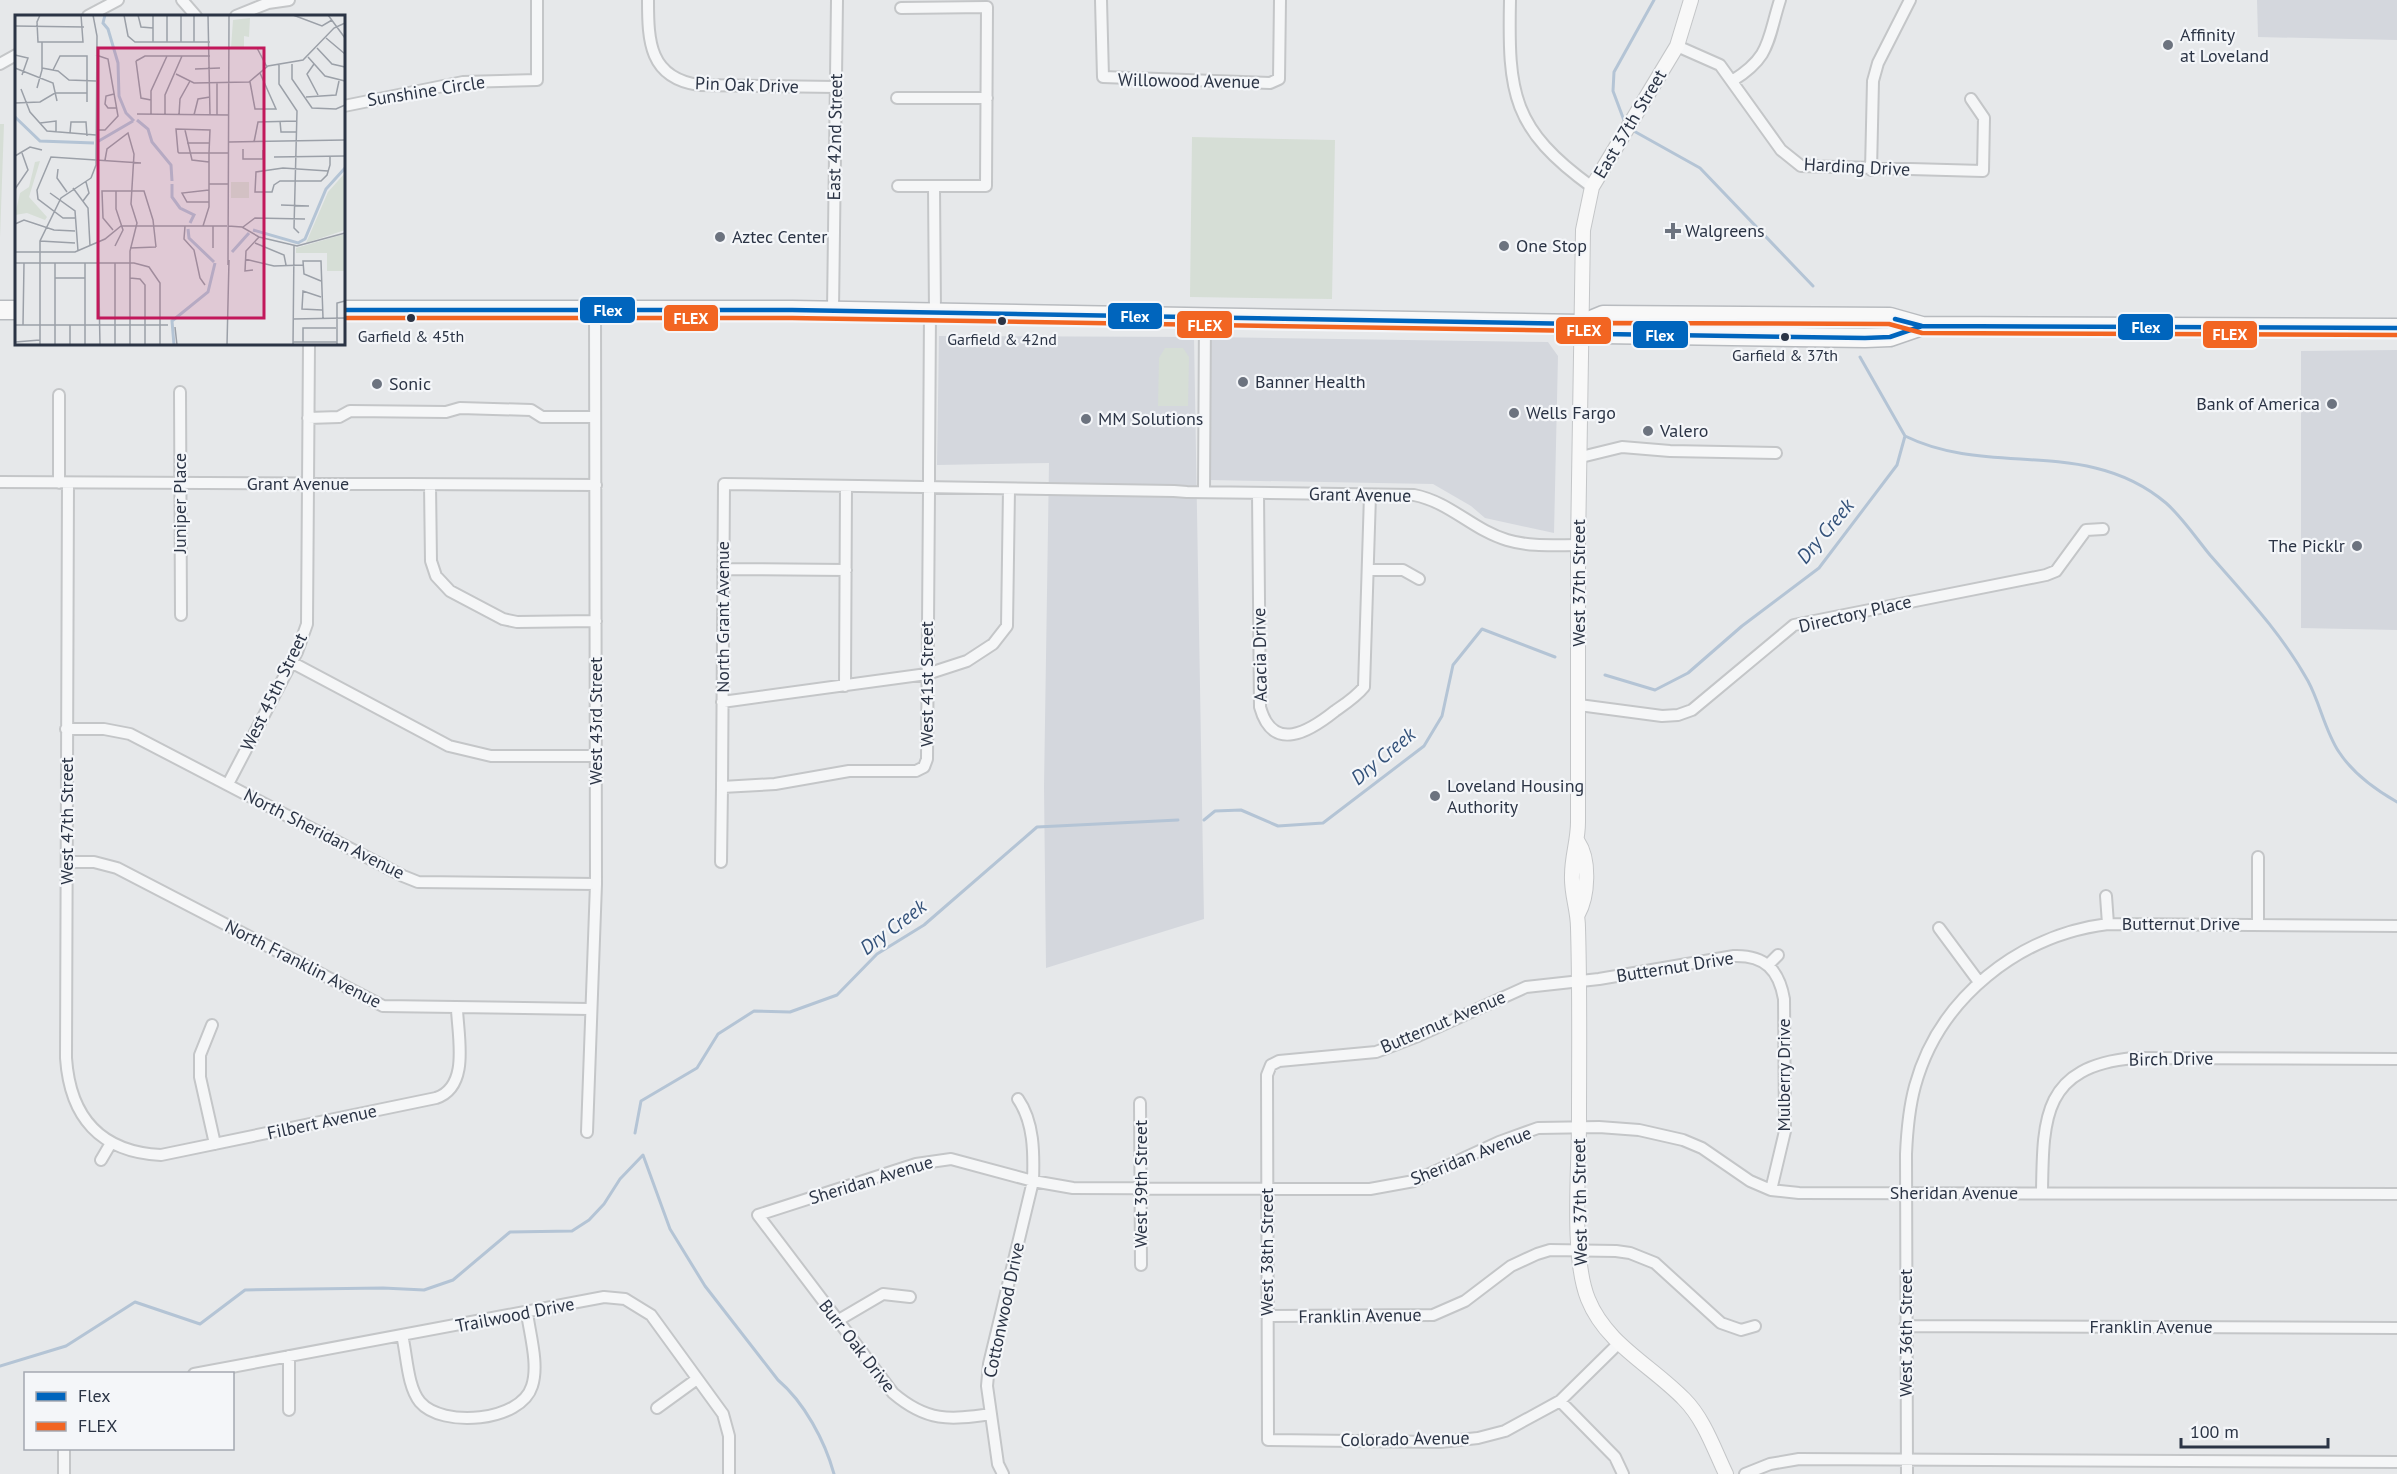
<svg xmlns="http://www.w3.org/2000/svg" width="2397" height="1474" font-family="'PT Sans',sans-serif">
  <rect width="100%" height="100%" fill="#e6e8ea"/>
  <path fill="#d4d7dd" d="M 2257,0 L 2397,0 L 2397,40 L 2258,37 Z
    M 939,336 L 1194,337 L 1204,919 L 1046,968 L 1044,787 L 1049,463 L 937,465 Z
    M 1211,337 L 1548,342 L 1558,356 L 1554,533 L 1485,518 L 1471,506 L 1433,484 L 1209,480 Z
    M 2397,350 L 2397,630 L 2301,628 L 2301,351 Z"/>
  <path fill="#d6ded6" d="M 0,124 L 4,124 L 0,238 Z
    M 1192,137 L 1335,140 L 1332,299 L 1190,297 Z
    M 1165,348 L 1183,348 L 1189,357 L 1188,406 L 1158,406 L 1159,358 Z"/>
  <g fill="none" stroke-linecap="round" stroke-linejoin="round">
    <path stroke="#b4c4d5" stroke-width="3" d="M 1625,123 L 1613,91 L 1614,72 L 1654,0
      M 1632,130 L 1700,168 L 1813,286
      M 1905,436 C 1990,478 2087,436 2166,503 C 2182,517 2196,538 2210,555 C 2245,595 2282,634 2308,681 C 2320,703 2325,731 2339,752 C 2352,772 2376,790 2397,802
      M 1605,675 L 1655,690 L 1688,673 L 1742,626 L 1819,568 L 1897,465 L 1905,436 L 1860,357
      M 1204,820 L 1215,811 L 1241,810 L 1278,826 L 1323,823 L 1424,746 L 1442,716 L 1453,665 L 1482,629 L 1555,657
      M 635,1133 L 641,1101 L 697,1068 L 718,1034 L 754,1011 L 790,1012 L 837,995 L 877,954 L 924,925 L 1037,827 L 1178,820
      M 0,1366 L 66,1346 L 135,1302 L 200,1324 L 245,1290 L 383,1288 L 424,1290 L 453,1280 L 510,1232 L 572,1231 L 589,1220 L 604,1204 L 620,1179 L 643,1155 L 670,1229 L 705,1286 L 778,1380 C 804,1402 825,1441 834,1474"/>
    <defs>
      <path id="street" d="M 182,0 L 196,16
        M 648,0 C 648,41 649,78 699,85 L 836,87
        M 1101,0 L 1103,77 L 1270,83 L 1279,79 L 1280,0
        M 1510,0 C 1508,94 1512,129 1592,187
        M 88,16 L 118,0
        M 236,16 L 268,3 L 289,0
        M 1677,46 L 1720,65 L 1781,150 L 1801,166 L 1983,171 L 1984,118 L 1971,99
        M 0,64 L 16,55
        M 1732,81 C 1771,57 1767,41 1780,0
        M 897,98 L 987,98
        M 344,106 L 463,82 L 537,80 L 537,0
        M 1871,170 L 1873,81 L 1878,63 L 1910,0
        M 898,186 L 986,186 L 987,7 L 901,8
        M 934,187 L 935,312
        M 833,310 L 837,0
        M 930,312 L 929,470 L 929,492 L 927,759 L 924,767 L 916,771 L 849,771 L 775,784 L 722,787 L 724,484 C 874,487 1024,489 1174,491 L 1187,492 L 1414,495 C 1450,502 1473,530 1507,540 C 1530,547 1554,545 1578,545
        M 180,392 L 181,615
        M 59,395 L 59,483
        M 308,418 L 339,417 L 350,411 L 446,412 L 460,408 L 531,410 L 542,417 L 595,417
        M 1581,457 L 1622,447 L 1670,451 L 1776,453
        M 0,482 L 596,485
        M 68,483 L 66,1058 C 70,1117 100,1152 161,1155 L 436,1098 C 470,1087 458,1037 457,1009
        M 430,485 L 431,561 L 436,576 L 450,591 L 503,619 L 517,622 L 596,621
        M 1204,492 L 1205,317
        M 1258,493 L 1260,707 C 1273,754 1310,731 1335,711 C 1345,704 1356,697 1364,687 L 1370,495
        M 723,569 L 846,570
        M 1368,570 L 1403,570 L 1419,579
        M 291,662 L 449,746 L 491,756 L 595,756
        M 845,686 L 846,486
        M 722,702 L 927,674 L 967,661 L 993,644 L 1007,626 L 1009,489
        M 1579,705 L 1662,716 L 1678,715 L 1692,710 L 1794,625 L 2046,575 L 2056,571 L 2086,530 L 2103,529
        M 66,729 L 104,729 L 130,734 L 403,876 L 418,882 L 596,884
        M 228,784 L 297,652 L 307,624 L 309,344
        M 2258,857 L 2258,925
        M 67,862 L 94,862 L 117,868 L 383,1006 L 589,1009
        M 721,862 L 722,787
        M 2106,896 L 2108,924
        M 1939,928 L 1979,982
        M 1769,964 L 1778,955
        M 212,1025 L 200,1055 L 200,1077 L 215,1144
        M 1140,1103 L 1141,1265
        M 587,1132 L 596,884 L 595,310
        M 101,1160 L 111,1143
        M 2042,1192 C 2043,1117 2043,1067 2133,1058 L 2397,1059
        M 1267,1316 L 1433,1315 L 1465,1301 L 1511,1266 L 1537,1254 L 1550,1250 L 1616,1251 L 1630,1253 L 1655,1263 L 1721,1323 L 1741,1330 L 1755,1326
        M 837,1321 L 883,1294 L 910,1297
        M 1905,1326 L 2397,1328
        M 402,1335 C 407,1355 407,1386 420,1402 C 442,1428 521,1422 532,1386 C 539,1365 530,1335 527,1313
        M 1618,1344 L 1560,1401 L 1505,1431 L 1478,1438 L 1440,1442 L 1268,1440 L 1267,1075 L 1271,1065 L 1279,1061 L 1376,1052 L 1418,1036 L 1526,987 L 1599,979 L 1734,956 C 1765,955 1779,970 1784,999 L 1785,1131 L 1771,1190
        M 289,1356 L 289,1410
        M 194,1374 L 604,1297 L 625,1299 L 651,1315 L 723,1414 L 729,1436 L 729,1474
        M 1560,1401 L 1615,1457 L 1623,1474
        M 657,1408 L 697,1379
        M 991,1414 C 949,1420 927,1422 893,1393 L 758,1215 L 916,1164 L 951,1159 L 1033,1181 L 1073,1188 L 1370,1189 L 1414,1181 L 1499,1142 L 1538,1128 L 1599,1127 L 1639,1130 L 1683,1140 L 1702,1148 L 1750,1181 L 1771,1190 L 1799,1193 L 2397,1194
        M 64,1448 L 64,1474
        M 1003,1474 L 998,1464 L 987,1386 L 989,1364 L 1033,1181 C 1034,1153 1034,1122 1018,1099
        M 1745,1474 L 1770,1464 L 1799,1459 L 2397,1462
        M 1907,1474 L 1906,1154 C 1907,1131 1909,1108 1915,1086 C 1939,998 2019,935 2108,924 L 2397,926"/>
      <path id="secondary" d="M 1691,0 L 1677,46 L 1592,187 L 1583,230 L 1578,545 L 1578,822 C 1578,841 1572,856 1572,875 C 1571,894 1578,909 1578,928 C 1580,993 1579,1058 1579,1123 C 1579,1170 1571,1257 1588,1299 C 1606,1344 1651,1365 1684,1399 C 1704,1419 1714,1449 1726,1474
        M 1578,842 C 1590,860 1588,896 1578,914"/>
      <path id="highway" d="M 0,310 L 16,310
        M 344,310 L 792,310 L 1581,324 L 1603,334 L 1865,338 L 1890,337 L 1922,326
        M 1581,324 L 1603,315 L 1890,317 L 1922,326 L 2397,328"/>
    </defs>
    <use href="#street" stroke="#c4c6c8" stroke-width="14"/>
    <use href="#secondary" stroke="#c4c6c8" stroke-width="16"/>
    <use href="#highway" stroke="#b8bbbf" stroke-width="21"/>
    <use href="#street" stroke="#f5f6f7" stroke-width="10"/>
    <use href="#secondary" stroke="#f8f8f8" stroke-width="14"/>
    <use href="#highway" stroke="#f8f8f8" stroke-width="18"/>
    <defs>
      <path id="bus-1" d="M 344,310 L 792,310 L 1581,324 L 1603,334 L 1865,338 L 1890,337 L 1922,326
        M 1895,319 L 1922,326 L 2397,328"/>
      <path id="bus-2" d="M 344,318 L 792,318 L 1581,331 L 1604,323 L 1889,324 L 1922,333 L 2397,335"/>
    </defs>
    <use href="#bus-1" stroke="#f4f6f9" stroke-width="9"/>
    <use href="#bus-2" stroke="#f4f6f9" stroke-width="9"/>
    <use href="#bus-1" stroke="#0065bd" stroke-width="4.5"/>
    <use href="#bus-2" stroke="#f26522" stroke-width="4.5"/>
  </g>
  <g fill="#6c737f" stroke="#f4f6f9" stroke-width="2">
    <circle cx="2168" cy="45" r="6"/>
    <path d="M1670 222h6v6h6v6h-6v6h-6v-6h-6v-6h6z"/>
    <circle cx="720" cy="237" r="6"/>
    <circle cx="1504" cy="246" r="6"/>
    <circle cx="1243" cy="382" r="6"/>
    <circle cx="377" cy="384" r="6"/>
    <circle cx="2332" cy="404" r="6"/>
    <circle cx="1514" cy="413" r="6"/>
    <circle cx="1086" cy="419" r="6"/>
    <circle cx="1648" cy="431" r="6"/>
    <circle cx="2357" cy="546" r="6"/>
    <circle cx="1435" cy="796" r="6"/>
  </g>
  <g fill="#2b3445" stroke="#f4f6f9" stroke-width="2">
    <circle cx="411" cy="318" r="5"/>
    <circle cx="1002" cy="321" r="5"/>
    <circle cx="1785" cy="337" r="5"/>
  </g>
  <g text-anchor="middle" stroke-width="4.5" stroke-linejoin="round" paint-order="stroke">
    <g font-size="16" fill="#2b3445" stroke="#f4f6f9">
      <text x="411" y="342">Garfield &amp; 45th</text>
      <text x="1002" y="345">Garfield &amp; 42nd</text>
      <text x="1785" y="361">Garfield &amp; 37th</text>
    </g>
    <g font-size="18" fill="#2b3445" stroke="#f4f6f9" text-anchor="start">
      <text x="2180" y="41">Affinity<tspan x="2180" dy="21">at Loveland</tspan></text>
      <text x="1685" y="237">Walgreens</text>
      <text x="732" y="243">Aztec Center</text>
      <text x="1516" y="252">One Stop</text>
      <text x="1255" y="388">Banner Health</text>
      <text x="389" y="390">Sonic</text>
      <text x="2320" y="410" text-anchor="end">Bank of America</text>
      <text x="1526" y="419">Wells Fargo</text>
      <text x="1098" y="425">MM Solutions</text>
      <text x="1660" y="437">Valero</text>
      <text x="2345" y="552" text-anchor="end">The Picklr</text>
      <text x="1447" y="792">Loveland Housing<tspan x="1447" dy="21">Authority</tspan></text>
    </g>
    <g font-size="18" fill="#2b3445" stroke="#f4f6f9">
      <text transform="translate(1189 81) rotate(1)" y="6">Willowood Avenue</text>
      <text transform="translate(747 85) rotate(2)" y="6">Pin Oak Drive</text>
      <text transform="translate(426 91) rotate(-9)" y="6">Sunshine Circle</text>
      <text transform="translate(1630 124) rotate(-59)" y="6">East 37th Street</text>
      <text transform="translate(835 137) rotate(-89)" y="6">East 42nd Street</text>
      <text transform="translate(1857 167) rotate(3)" y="6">Harding Drive</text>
      <text x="298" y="490">Grant Avenue</text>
      <text transform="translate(1360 495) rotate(1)" y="6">Grant Avenue</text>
      <text transform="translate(180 503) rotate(-90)" y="6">Juniper Place</text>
      <text transform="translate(1579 583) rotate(-90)" y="6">West 37th Street</text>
      <text transform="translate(1855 614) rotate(-13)" y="6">Directory Place</text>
      <text transform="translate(723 617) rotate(-90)" y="6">North Grant Avenue</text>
      <text transform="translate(1260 655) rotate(-91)" y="6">Acacia Drive</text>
      <text transform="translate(927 684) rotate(-90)" y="6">West 41st Street</text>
      <text transform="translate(274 692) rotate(-64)" y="6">West 45th Street</text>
      <text transform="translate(596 721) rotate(-90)" y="6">West 43rd Street</text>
      <text transform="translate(67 821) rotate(-90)" y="6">West 47th Street</text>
      <text transform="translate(324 834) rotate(27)" y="6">North Sheridan Avenue</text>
      <text x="2181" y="930">Butternut Drive</text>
      <text transform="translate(303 964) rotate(27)" y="6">North Franklin Avenue</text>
      <text transform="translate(1675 967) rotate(-9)" y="6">Butternut Drive</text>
      <text transform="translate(1443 1022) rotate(-23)" y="6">Butternut Avenue</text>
      <text transform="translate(2171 1059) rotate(-1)" y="6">Birch Drive</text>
      <text transform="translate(1784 1075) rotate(-90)" y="6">Mulberry Drive</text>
      <text transform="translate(322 1122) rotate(-12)" y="6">Filbert Avenue</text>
      <text transform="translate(1471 1156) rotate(-22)" y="6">Sheridan Avenue</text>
      <text transform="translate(871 1180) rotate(-17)" y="6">Sheridan Avenue</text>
      <text transform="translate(1141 1184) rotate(-90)" y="6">West 39th Street</text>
      <text x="1954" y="1199">Sheridan Avenue</text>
      <text transform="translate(1580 1202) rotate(-91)" y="6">West 37th Street</text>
      <text transform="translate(1267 1252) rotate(-90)" y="6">West 38th Street</text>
      <text transform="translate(1004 1310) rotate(-78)" y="6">Cottonwood Drive</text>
      <text transform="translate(515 1315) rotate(-11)" y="6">Trailwood Drive</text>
      <text transform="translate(1360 1316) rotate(-1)" y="6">Franklin Avenue</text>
      <text x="2151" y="1333">Franklin Avenue</text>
      <text transform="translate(1906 1333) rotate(-90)" y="6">West 36th Street</text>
      <text transform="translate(857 1346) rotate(52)" y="6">Burr Oak Drive</text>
      <text transform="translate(1405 1439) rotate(-1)" y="6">Colorado Avenue</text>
    </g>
    <g font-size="20" font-style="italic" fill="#34527a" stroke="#f4f6f9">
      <text transform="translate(1825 531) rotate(-50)" y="7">Dry Creek</text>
      <text transform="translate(1383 756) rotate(-40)" y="7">Dry Creek</text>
      <text transform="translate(893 927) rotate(-37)" y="7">Dry Creek</text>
    </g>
  </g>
  <g transform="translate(15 15)">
    <rect width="330" height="330" fill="#e6e8ea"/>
    <path d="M 235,3 L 234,22 L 229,21 L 229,32 L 235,34 L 216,33 L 218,5 ZM 25,146 L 14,182 L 32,202 L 30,205 L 12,198 L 0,200 L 5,178 L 14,172 L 20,147 ZM 330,158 L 330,215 L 291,228 L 313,177 ZM 216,167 L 234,167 L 234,183 L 216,183 ZM 330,219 L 330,256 L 312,256 L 312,238 L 281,238 L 281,233 Z" fill="#d6ded6"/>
    <path fill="none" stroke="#b4c4d5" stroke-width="3" d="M 90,0 L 88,8 L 93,14 L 103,48 L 104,81 L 111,98 L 119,106M 0,102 L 25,126 L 79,128M 122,105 L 133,114 L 137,127 L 156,150 L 157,166M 82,127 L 118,106M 157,169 L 157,182 L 165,193 L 179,200 L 175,208M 173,214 L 174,223 L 199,247M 238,215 L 283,228 L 290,224 L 311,174 L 330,153M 217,237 L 234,218M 159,330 L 157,306 L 193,277 L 200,248"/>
    <path fill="none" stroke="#9ba0a8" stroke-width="1.5" d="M 25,0 L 22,7 L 23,27 L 68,27 L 66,0M 109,0 L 113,21 L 120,27 L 195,27M 123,0 L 126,12 L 138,13M 138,0 L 138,27M 179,0 L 179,27M 193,0 L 195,100M 278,0 L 307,11 L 317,5M 313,0 L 330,23M 0,11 L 69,12M 311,23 L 330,39M 152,27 L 152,0M 166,27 L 166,0M 242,33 L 252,52M 302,33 L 317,49 L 330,52M 0,40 L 13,43 L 7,60M 293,42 L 310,61 L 330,66M 121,46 L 130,41 L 195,41M 121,46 L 126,83 L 136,85M 264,49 L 264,69 L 282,96 L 279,213 L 284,218M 277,49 L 277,64 L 297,93 L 321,94 L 330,90M 299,49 L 292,59 L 303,80M 0,53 L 38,68 L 42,86M 27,53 L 43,56 L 54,65 L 81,66M 180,54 L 205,53M 38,55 L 45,41 L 72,41 L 72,87M 161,59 L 179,68 L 234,67 L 253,51 L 288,45 L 319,13 L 330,8M 235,67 L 240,94 L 261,94 L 245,58M 202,68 L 202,100M 22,73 L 27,55 L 27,27M 6,74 L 15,97 L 32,116 L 81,120M 99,79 L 91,81 L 90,89 L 93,93 L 101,93M 291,82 L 321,80 L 324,66M 0,88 L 25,87 L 40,78 L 72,78M 122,99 L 214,100M 136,100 L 136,76 L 152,41M 150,100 L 150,80 L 167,41M 164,100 L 165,84 L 175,66M 179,100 L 183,84 L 195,82M 265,106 L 266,117 L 282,117M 25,108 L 41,106 L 41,117M 81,115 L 90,115 L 103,101 L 93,44 L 81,40M 170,115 L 177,145 L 194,147M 55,118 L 56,107 L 71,107 L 72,121M 214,127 L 330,125M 239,127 L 243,107 L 282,106M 172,128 L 195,128M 228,134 L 228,144 L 248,144 L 248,135M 0,141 L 15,132 L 27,135M 259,142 L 330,141M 90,145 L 92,134 L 113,118 L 119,139 L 116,189 L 122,208 L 115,236 L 115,330M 43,154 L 42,163 L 52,177M 313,156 L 268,153 L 241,157 L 240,177 L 257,177 L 259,170 L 265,166 L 306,166 L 312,160 L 315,150 L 315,141M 76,163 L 81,150 L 82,21 L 78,0M 194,169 L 213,169M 58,173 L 73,193 L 75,231M 0,174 L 13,155 L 7,138M 35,178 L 60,196 L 63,236M 68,186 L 74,178 L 71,167M 194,187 L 172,187 L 167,178 L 194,175M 266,190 L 294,191M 60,203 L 48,203 L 23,184 L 22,175 L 36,142 L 126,148M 0,209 L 9,205 L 39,215 L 60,216M 170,211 L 169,224 L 179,235 L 185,263 L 190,270M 188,211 L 194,192 L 194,138 L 195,115 L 161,114 L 163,137 L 164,138 L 213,138M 198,211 L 198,233M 213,211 L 227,212 L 244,222 L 282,231 L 330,218M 228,212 L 240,203 L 290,204M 98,215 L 88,203 L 87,176 L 129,176 L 138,205 L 141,232M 25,226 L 60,228M 83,228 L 85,330M 240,228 L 269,240 L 271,250M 100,231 L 108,215 L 101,194 L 101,176M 115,233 L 141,232M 0,237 L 60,237 L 90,224 L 106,211 L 212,211M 230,244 L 259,251 L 288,250M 0,248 L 119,248 L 134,252 L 145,268 L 145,330M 213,250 L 214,0M 238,255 L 230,256 L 231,236 L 244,222M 40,263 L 70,263M 115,263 L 125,264 L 130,270 L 130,330M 306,266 L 289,259 L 288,246 L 306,246 L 308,303M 306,282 L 288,276 L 287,294 L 307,295M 278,304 L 330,303M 0,310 L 153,310M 8,310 L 9,248M 160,312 L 162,330M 0,327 L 25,325M 278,327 L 322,327M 288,327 L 288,313 L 321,313M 25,330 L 25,226 L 46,183 L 76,163M 40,330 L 40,248M 55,330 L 55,310M 70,330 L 70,248M 100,330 L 100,248M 212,330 L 214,245M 278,330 L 279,231M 322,330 L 322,288 L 330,286"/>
    <path fill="#c2185b" fill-opacity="0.15" stroke="#c2185b" stroke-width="3" d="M 83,33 L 249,33 L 249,303 L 83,303 Z"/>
    <rect width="330" height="330" fill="none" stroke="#2b3445" stroke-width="3"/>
  </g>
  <g stroke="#f4f6f9" stroke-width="2">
    <rect x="579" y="296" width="57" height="28" rx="6" fill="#0065bd"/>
    <rect x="1107" y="302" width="56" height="28" rx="6" fill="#0065bd"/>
    <rect x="663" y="304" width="56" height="28" rx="6" fill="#f26522"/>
    <rect x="1176" y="310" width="57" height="29" rx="6" fill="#f26522"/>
    <rect x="2117" y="313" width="57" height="28" rx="6" fill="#0065bd"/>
    <rect x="1555" y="316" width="57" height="29" rx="6" fill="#f26522"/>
    <rect x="2202" y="320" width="56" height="29" rx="6" fill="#f26522"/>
    <rect x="1632" y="320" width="57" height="29" rx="6" fill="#0065bd"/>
  </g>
  <g font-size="16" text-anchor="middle" font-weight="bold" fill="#fff">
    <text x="608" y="316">Flex</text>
    <text x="1135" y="322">Flex</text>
    <text x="691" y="324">FLEX</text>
    <text x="1205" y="331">FLEX</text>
    <text x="2146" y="333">Flex</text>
    <text x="1584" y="336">FLEX</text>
    <text x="2230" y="340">FLEX</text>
    <text x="1660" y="341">Flex</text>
  </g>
  <rect x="24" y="1372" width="210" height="78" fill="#f4f6f9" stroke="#a4a8b1" stroke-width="1.5"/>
  <rect x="36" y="1392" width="30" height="9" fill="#0065bd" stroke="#a4a8b1" stroke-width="1.5"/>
  <text x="78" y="1402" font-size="18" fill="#2b3445">Flex</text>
  <rect x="36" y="1422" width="30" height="9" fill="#f26522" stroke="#a4a8b1" stroke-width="1.5"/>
  <text x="78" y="1432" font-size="18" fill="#2b3445">FLEX</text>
  <path d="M2181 1438v9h147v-9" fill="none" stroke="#2b3445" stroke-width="3"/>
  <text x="2190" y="1438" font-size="18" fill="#2b3445" stroke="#f4f6f9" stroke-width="4.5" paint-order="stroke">100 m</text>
</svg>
